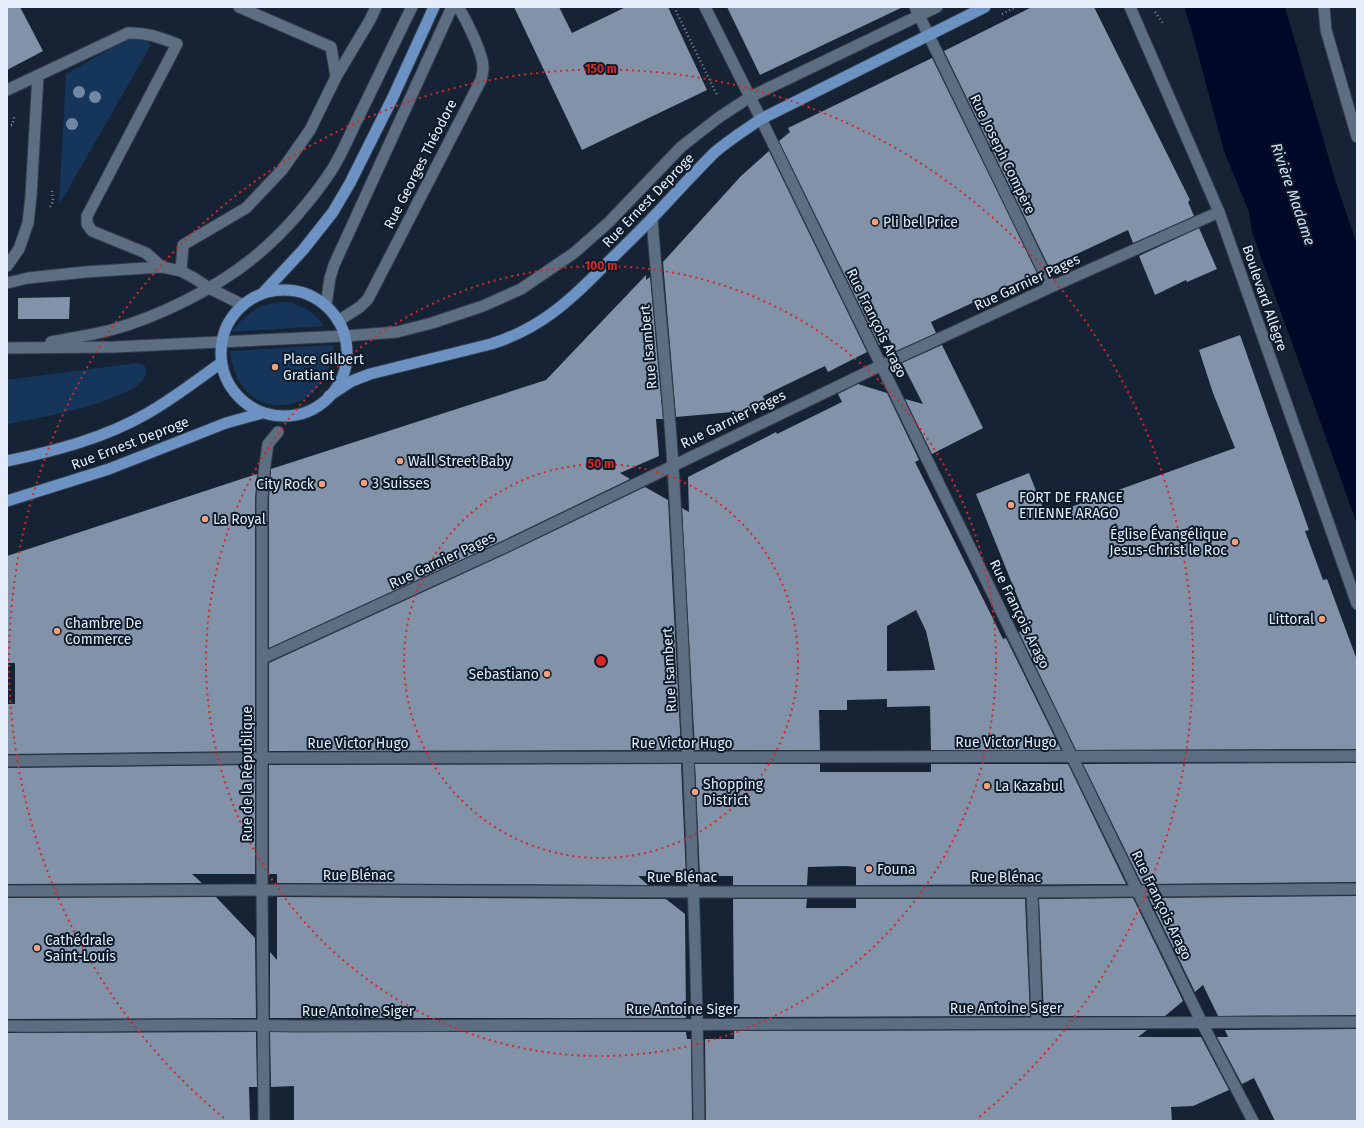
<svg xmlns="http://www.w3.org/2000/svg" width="1364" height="1128" font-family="'Fira Sans',sans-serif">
  <rect width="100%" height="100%" fill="#162334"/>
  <path fill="#16355a" d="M 136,34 L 151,45 L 59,205 L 66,74 Z
    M 286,302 C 304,306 313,311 324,326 L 232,332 C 248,310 259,304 286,302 Z
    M 333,345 C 332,416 239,432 230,351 Z
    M 136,363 L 144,365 C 166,397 25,421 7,424 L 7,380 Z"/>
  <path fill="#000828" d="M 1184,7 L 1285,7 L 1336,183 L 1357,244 L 1357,524 L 1252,232 L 1249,212 L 1224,151 L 1191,28 Z"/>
  <path fill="#8292a8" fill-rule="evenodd" d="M 7,7 L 20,7 L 43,51 L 7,70 Z
    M 514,7 L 559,7 L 572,33 L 626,7 L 668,7 L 707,90 L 582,150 Z
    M 727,7 L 903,7 L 760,75 Z
    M 1032,7 L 1094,7 L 1190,200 L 1188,202 L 1194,216 L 1133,243 L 1128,230 L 1049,267 L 944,51 Z
    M 932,58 L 1037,273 L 931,322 L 936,333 L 896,351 L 890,340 L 879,345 L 779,141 L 790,132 L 788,128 Z
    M 769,151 L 867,352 L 828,372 L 825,366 L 763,396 L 768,409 L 676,417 L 663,262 L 741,176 Z
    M 1199,228 L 1217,269 L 1187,282 L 1186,280 L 1155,295 L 1139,256 Z
    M 646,275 L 646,280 L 650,277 L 663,419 L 656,419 L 659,456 L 620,473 L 630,479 L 502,541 L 269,648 L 269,499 L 271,469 L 546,380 Z
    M 70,297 L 69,319 L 18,319 L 18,298 Z
    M 1240,335 L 1309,530 L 1305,531 L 1323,580 L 1327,579 L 1357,660 L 1357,749 L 1076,750 L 1019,632 L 1030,628 L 976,494 L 1029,473 L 1046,516 L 1235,448 L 1213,393 L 1199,350 Z
    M 942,345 L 983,428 L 932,454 L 905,399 L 923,404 L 902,363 Z
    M 858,384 L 887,393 L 919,460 L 915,462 L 945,522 L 1003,639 L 1006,638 L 1061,750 L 931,750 L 930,706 L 887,707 L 887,699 L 847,700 L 847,710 L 819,710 L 820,750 L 695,750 L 682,508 L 689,512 L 688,477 L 776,432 L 777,434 L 842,402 L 838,394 ZM 916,610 L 926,631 L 935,670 L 887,671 L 887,626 Z
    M 257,474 L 255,499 L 255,751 L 7,754 L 7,704 L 15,704 L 15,663 L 7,663 L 7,556 Z
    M 645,487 L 668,500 L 681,750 L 269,751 L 269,663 L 508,553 Z
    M 1357,763 L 1357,882 L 1142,884 L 1083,764 Z
    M 681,764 L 686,876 L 638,876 L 648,885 L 277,883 L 277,874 L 269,874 L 269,765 Z
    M 695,764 L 820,764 L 820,772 L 931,772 L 931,764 L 1068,764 L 1126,884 L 856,885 L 856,867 L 846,866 L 808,867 L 807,885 L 733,885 L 733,876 L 700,876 Z
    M 255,765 L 255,874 L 192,874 L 202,883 L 7,884 L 7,768 Z
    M 1357,896 L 1357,1015 L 1218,1016 L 1203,985 L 1195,992 L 1149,898 Z
    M 216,897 L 255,938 L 256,1018 L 7,1019 L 7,898 Z
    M 277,897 L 666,899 L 685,914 L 686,1018 L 270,1018 L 270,952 L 277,960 Z
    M 1133,898 L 1183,1001 L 1165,1016 L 1044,1016 L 1039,899 Z
    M 733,899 L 807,899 L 806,908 L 856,908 L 856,899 L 1025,899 L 1030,1016 L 734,1017 Z
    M 1357,1029 L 1357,1121 L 1275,1121 L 1254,1078 L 1242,1084 L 1217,1037 L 1228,1037 L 1225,1030 Z
    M 1147,1030 L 1138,1037 L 1201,1037 L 1229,1090 L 1193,1106 L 1171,1107 L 1172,1121 L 706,1121 L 705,1039 L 734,1039 L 734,1031 Z
    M 256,1032 L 257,1087 L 249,1087 L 250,1121 L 7,1121 L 7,1033 Z
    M 270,1032 L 686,1032 L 687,1039 L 691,1039 L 692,1121 L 294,1121 L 294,1086 L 271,1087 Z"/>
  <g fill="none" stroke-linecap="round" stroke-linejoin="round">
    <defs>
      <path id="service" d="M 239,7 L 331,47 L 336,77
        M 7,90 L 128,33 C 146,32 161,38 177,44 L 87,216 L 87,224 L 92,231 L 146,253 L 162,267
        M 7,266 L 19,249 L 28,223 L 31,196 L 38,75
        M 181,271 L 183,245 L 246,208 L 282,170 L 310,130 L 336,77 L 370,20 L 376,7
        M 7,283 L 28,278 L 85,272 L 162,267 L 181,271 L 194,278 L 209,288 L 243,305
        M 338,321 L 360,307 L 368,299 L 481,80 C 482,76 483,71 483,67 C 483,54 466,19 458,7
        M 51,342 C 71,338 91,335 111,330 C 158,317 215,289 253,258 C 282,235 313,199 333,168 C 342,153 349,137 356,122 C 375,84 393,45 412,7
        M 7,348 L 114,347 L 345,336 L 397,332 L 432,323 L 483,306 L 521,289 L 574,253 L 609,222 L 681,147 L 718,118 L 750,97 L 937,7
        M 1032,892 L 1037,1023"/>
      <path id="pedestrian" d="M 264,1121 L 262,890 L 262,499 L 264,472 L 268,444 L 278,432"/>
      <path id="minor" d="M 705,7 L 761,119
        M 915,7 L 1051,287
        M 1324,7 L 1326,30 L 1357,137
        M 652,218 C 658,301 668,384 673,467 C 686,685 696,903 699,1121
        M 326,305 L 330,278 L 334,265 L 452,7
        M 263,658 L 505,547 L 882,365 L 1051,287 L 1219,212
        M 7,761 L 263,758 L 1357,756
        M 7,891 L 291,890 L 694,892 L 1032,892 L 1357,889
        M 7,1026 C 102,1027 197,1023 293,1026 L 1357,1022"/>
      <path id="secondary" d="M 1130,7 L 1219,212 L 1357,604
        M 761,119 L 1202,1023 L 1253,1121"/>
      <path id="primary" d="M221 353a63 63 0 1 1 126 0a63 63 0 1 1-126 0Z
        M 262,294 L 303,250 L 333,212 L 350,183 L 393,97 L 434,7
        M 329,396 L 352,381 L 370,374 L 491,344 C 540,329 571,300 606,264 C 629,242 651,220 672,197 C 686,182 700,167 714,153 C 729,140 745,130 761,119 L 985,7
        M 7,461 C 55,451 105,438 148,413 C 174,398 197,380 221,363
        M 7,501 L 109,469 L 226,423 L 262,413"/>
    </defs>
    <use href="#service" stroke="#343e4c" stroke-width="13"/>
    <use href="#pedestrian" stroke="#343e4c" stroke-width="13"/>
    <use href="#minor" stroke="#343e4c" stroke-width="13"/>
    <use href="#secondary" stroke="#343e4c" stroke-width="13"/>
    <use href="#primary" stroke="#343e4c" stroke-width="13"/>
    <path stroke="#7e8998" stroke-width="2.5" stroke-dasharray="1 3" stroke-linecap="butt" d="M 674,7 L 718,97
      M 1155,12 L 1163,23
      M 1002,14 L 1016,7
      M 7,126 L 12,125 L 15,115
      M 50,207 L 53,202 L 52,191"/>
    <use href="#service" stroke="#5d6d82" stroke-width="11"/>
    <use href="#pedestrian" stroke="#5d6d82" stroke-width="11"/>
    <use href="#minor" stroke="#5d6d82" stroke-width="11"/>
    <use href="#secondary" stroke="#5d6d82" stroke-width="11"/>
    <use href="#primary" stroke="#6c92c4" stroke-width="11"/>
  </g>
  <g fill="#7187a4">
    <circle cx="79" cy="92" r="6"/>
    <circle cx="95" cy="97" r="6"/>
    <circle cx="72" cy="124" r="6"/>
  </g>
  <g fill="none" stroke="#d62828" stroke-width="2" stroke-dasharray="2 4">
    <circle cx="601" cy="661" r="197"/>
    <circle cx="601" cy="661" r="395"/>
    <path d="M224 1118A592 592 0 1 1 978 1118"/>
  </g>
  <g fill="#f1a17d" stroke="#0d1a2a" stroke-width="1.5">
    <circle cx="875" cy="222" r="4"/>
    <circle cx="275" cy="367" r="4"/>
    <circle cx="400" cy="461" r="4"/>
    <circle cx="364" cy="483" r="4"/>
    <circle cx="322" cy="484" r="4"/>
    <circle cx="1011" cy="505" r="4"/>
    <circle cx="205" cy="519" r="4"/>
    <circle cx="1235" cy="542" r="4"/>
    <circle cx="1322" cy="619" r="4"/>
    <circle cx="57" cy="631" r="4"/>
    <circle cx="547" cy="674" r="4"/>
    <circle cx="987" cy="786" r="4"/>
    <circle cx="695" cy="792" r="4"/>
    <circle cx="869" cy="869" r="4"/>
    <circle cx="37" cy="948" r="4"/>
  </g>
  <g text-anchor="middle" stroke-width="4" stroke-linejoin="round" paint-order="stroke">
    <g font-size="14" fill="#e4edf9" stroke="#0d1a2a">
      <text transform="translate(1003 154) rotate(64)" y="5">Rue Joseph Compère</text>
      <text transform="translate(420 164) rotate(-63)" y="5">Rue Georges Théodore</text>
      <text transform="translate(648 200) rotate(-46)" y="5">Rue Ernest Deproge</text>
      <text transform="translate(1027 282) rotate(-25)" y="5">Rue Garnier Pages</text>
      <text transform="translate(1265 298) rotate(71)" y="5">Boulevard Allègre</text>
      <text transform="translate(877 323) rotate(64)" y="5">Rue François Arago</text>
      <text transform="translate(648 347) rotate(-95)" y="5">Rue Isambert</text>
      <text transform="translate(733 419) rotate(-26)" y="5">Rue Garnier Pages</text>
      <text transform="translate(130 443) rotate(-21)" y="5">Rue Ernest Deproge</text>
      <text transform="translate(442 560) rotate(-25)" y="5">Rue Garnier Pages</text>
      <text transform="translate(1020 614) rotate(64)" y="5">Rue François Arago</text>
      <text transform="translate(669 670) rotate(-93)" y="5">Rue Isambert</text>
      <text x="1006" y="747">Rue Victor Hugo</text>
      <text x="358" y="748">Rue Victor Hugo</text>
      <text x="682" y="748">Rue Victor Hugo</text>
      <text transform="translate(247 774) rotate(-90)" y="5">Rue de la République</text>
      <text x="358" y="880">Rue Blénac</text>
      <text x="682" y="882">Rue Blénac</text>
      <text x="1006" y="882">Rue Blénac</text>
      <text transform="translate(1162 905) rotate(64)" y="5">Rue François Arago</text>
      <text x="1006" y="1013">Rue Antoine Siger</text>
      <text x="682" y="1014">Rue Antoine Siger</text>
      <text x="358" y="1016">Rue Antoine Siger</text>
    </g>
    <g font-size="14" fill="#e4edf9" stroke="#0d1a2a" text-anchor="start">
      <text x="883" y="227">Pli bel Price</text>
      <text x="283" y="364">Place Gilbert<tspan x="283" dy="16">Gratiant</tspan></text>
      <text x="408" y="466">Wall Street Baby</text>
      <text x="372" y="488">3 Suisses</text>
      <text x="314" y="489" text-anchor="end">City Rock</text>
      <text x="1019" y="502">FORT DE FRANCE<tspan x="1019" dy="16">ETIENNE ARAGO</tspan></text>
      <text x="213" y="524">La Royal</text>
      <text x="1227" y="539" text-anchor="end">Église Évangélique<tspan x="1227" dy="16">Jesus-Christ le Roc</tspan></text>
      <text x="1314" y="624" text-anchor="end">Littoral</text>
      <text x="65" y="628">Chambre De<tspan x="65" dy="16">Commerce</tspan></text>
      <text x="539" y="679" text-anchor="end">Sebastiano</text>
      <text x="703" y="789">Shopping<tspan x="703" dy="16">District</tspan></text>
      <text x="995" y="791">La Kazabul</text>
      <text x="877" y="874">Founa</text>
      <text x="45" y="945">Cathédrale<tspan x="45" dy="16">Saint-Louis</tspan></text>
    </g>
    <g font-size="15" font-style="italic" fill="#ceddf0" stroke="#0d1a2a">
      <text transform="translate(1293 194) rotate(71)" y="5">Rivière Madame</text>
    </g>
  </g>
  <circle cx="601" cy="661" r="6" fill="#d62828" stroke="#0d1a2a" stroke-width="2"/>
  <g font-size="12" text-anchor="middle" font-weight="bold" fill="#d62828" stroke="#0d1a2a" stroke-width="4" stroke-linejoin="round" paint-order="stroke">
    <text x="601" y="73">150 m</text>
    <text x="601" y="270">100 m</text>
    <text x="601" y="468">50 m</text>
  </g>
  <rect width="1364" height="1128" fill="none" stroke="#e4edf9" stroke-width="16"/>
</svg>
